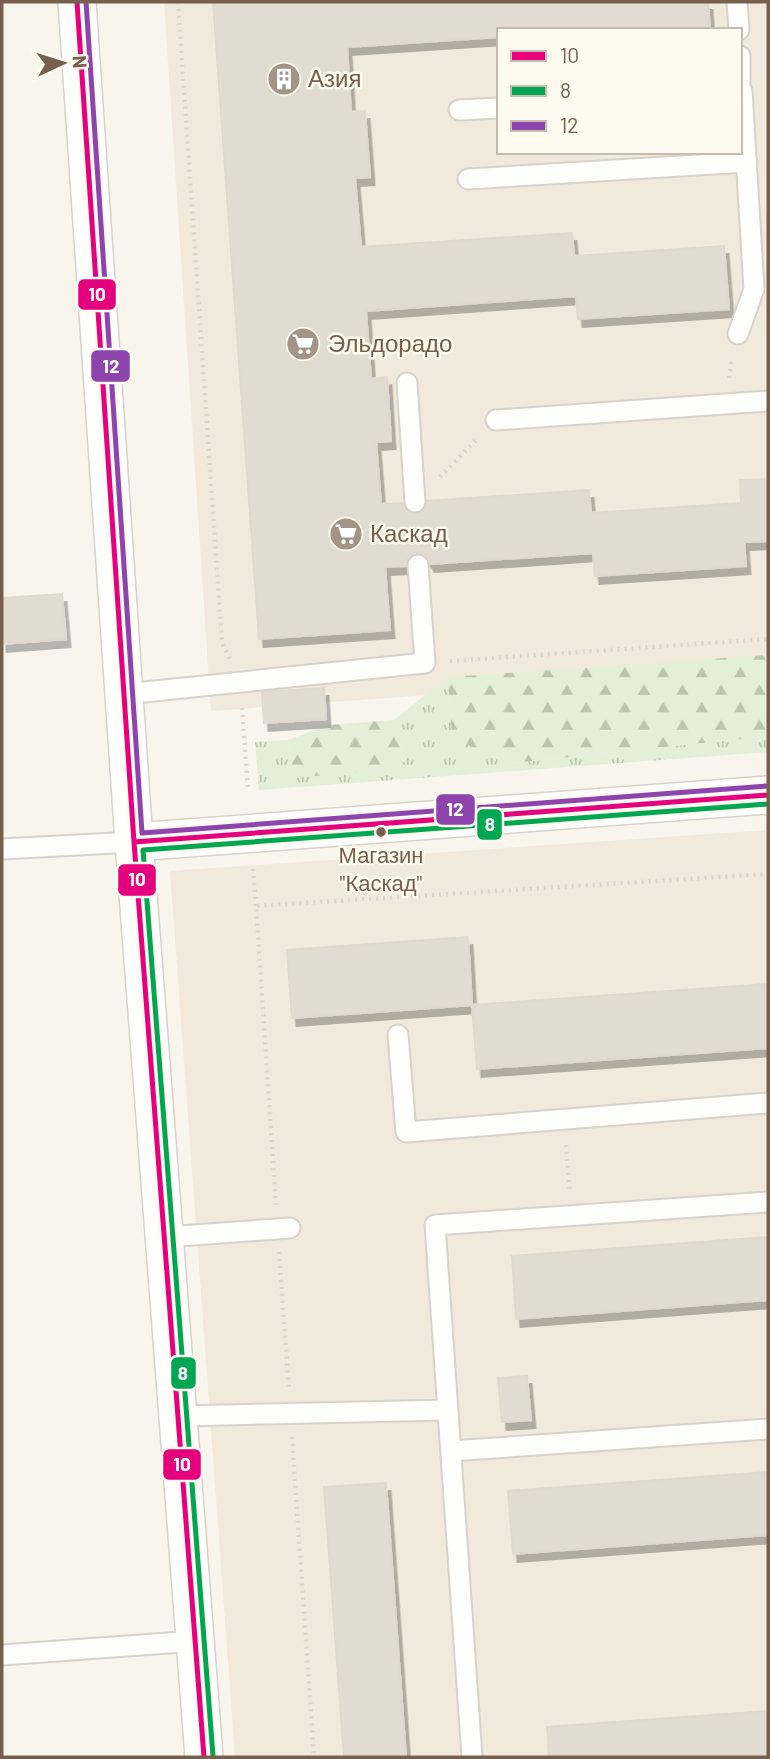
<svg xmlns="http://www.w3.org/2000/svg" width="770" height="1759" font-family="Barlow,sans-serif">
  <defs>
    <pattern id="grass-tufts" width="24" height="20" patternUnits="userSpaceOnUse" patternTransform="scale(1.75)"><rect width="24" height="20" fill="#e3efd8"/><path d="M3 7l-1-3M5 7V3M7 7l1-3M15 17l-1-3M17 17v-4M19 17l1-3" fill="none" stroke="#bdc5b1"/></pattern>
    <pattern id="forest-firs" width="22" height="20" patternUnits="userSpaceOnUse" patternTransform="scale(1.75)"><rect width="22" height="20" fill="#e3efd8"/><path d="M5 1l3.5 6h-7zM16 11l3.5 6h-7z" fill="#bdc5b1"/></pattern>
    <filter id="shadow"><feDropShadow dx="4.5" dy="8" stdDeviation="0" flood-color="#0004"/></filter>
  </defs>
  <rect width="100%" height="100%" fill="#f8f5ed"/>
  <path fill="#f1e9db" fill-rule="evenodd" d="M 164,2 L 768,2 L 768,670 L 211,711 ZM 499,30 L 740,30 L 740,152 L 499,152 Z
    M 768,830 L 768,1757 L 235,1757 L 170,871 Z"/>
  <path fill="url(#grass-tufts)" d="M 448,677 L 452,739 L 513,763 L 768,736 L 768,752 L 259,790 L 255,742 L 288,740 L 294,778 L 405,761 L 394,720 Z"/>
  <path fill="url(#forest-firs)" d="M 768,655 L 768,736 L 513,763 L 452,739 L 448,677 Z
    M 394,720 L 405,761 L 384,770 L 294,778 L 288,740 L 328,725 Z"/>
  <path fill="#e2dbd2" stroke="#e1d9cf" stroke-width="2" filter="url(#shadow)" d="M 213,2 L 708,2 L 710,30 L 499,30 L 499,37 L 347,47 L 351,112 L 365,111 L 370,177 L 355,178 L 361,247 L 572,233 L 574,256 L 724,246 L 729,309 L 578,319 L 576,296 L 366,311 L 371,379 L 387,377 L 391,441 L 376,442 L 381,504 L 403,503 L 405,509 L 415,514 L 422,512 L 427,501 L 589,490 L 591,513 L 741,503 L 740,480 L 768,479 L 768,541 L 744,542 L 746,566 L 595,576 L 593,553 L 430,564 L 424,554 L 416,553 L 407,559 L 406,566 L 385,567 L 390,630 L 259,639 Z
    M 62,594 L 66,639 L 2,644 L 2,598 Z
    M 324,688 L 326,719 L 264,723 L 262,692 Z
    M 468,937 L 472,1005 L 292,1018 L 287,950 Z
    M 768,984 L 768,1048 L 477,1069 L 472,1005 Z
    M 768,1237 L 768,1300 L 516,1319 L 512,1256 Z
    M 527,1376 L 531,1420 L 502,1422 L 498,1378 Z
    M 768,1472 L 768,1535 L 513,1554 L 508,1491 Z
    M 386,1483 L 406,1757 L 344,1757 L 324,1487 Z
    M 768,1711 L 768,1757 L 549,1757 L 547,1727 Z"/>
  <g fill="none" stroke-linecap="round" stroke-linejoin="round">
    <defs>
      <path id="service" d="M 737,2 L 739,30
        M 740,56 L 740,91
        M 459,110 L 499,108
        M 468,179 L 747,162
        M 738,334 L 754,289 L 742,91
        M 407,383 L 415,502
        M 496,420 L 768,401
        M 125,694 L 425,663 L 418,565
        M 2,849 L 134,842
        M 398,1035 L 406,1132 L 768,1103
        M 166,1237 L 290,1228
        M 180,1416 L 448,1410
        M 451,1451 L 768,1429
        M 2,1655 L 196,1641
        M 472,1757 L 435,1225 L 768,1202"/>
      <path id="minor" d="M 77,2 L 134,842 L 204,1757
        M 134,842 L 768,795"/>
    </defs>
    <use href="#service" stroke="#d7d2cb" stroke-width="23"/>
    <use href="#minor" stroke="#d7d2cb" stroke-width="40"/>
    <path stroke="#dad5d0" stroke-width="4.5" stroke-dasharray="2 5" stroke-linecap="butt" d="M 178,2 L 222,643 L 230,659
      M 729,378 L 732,359
      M 440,477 L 478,438
      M 450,661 L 768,639
      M 242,708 L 248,790
      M 253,869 L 256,906
      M 566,1145 L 570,1192
      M 276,1205 L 256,906 L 768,874
      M 279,1252 L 289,1390
      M 292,1437 L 314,1757"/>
    <use href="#service" stroke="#fefefc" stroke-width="19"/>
    <use href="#minor" stroke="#fefefc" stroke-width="37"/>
    <defs>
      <path id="bus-1" d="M 77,2 L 134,842 L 204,1757
        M 134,842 L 768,795"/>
      <path id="bus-2" d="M 213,1756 L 143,850 L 768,804"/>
      <path id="bus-3" d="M 86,2 L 142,833 L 767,786"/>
    </defs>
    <use href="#bus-1" stroke="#fffaef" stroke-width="10"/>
    <use href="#bus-2" stroke="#fffaef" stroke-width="10"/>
    <use href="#bus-3" stroke="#fffaef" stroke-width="10"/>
    <use href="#bus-1" stroke="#e5007d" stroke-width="5"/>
    <use href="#bus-2" stroke="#00a651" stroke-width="5"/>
    <use href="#bus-3" stroke="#8e44ad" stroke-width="5"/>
  </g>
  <defs>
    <symbol id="building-disc" viewBox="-11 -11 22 22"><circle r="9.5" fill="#a49485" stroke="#fffaef"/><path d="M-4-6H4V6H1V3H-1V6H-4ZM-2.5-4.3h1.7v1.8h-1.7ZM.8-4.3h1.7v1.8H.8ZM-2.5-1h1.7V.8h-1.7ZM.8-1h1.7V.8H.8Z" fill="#fff"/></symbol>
    <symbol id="supermarket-disc" viewBox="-11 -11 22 22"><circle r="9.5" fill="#a49485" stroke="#fffaef"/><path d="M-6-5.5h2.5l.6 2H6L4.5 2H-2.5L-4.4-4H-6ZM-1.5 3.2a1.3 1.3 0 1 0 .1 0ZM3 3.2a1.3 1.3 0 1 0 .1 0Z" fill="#fff"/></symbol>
  </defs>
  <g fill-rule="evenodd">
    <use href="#building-disc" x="265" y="60" width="38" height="38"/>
    <use href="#supermarket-disc" x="284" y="325" width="38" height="38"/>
    <use href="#supermarket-disc" x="327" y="515" width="38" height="38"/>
  </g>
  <circle fill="#76604d" stroke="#fffaef" stroke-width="2.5" cx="381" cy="832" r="6"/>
  <g text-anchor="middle" stroke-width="5" stroke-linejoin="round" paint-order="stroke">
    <g font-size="22" fill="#76604d" stroke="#fffaef">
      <text x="381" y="863">Магазин<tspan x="381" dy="28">"Каскад"</tspan></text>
    </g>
    <g font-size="24" fill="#76604d" stroke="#fffaef" text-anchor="start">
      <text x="308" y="87">Азия</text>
      <text x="328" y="352">Эльдорадо</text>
      <text x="370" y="542">Каскад</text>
    </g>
  </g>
  <g stroke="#fffaef" stroke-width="2.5">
    <rect x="77" y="278" width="40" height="33" rx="7" fill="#e5007d"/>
    <rect x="90" y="349" width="41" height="34" rx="7" fill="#8e44ad"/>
    <rect x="435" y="793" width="41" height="33" rx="7" fill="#8e44ad"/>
    <rect x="476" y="808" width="27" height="33" rx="7" fill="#00a651"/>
    <rect x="117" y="863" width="40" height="34" rx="7" fill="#e5007d"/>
    <rect x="170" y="1356" width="27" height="34" rx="7" fill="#00a651"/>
    <rect x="162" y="1448" width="40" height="33" rx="7" fill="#e5007d"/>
  </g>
  <g font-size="19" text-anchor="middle" font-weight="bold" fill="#fff">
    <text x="97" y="301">10</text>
    <text x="111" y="373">12</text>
    <text x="455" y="816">12</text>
    <text x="490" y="831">8</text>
    <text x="137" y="886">10</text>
    <text x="183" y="1380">8</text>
    <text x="182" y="1471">10</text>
  </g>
  <rect width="770" height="1759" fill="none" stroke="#76604d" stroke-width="7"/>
  <rect x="497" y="28" width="245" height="126" fill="#fffaef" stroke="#c8bcae" stroke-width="2"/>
  <rect x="511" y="51" width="35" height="10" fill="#e5007d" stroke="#c8bcae" stroke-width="2"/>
  <text x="560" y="63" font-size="21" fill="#76604d">10</text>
  <rect x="511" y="86" width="35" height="10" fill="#00a651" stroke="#c8bcae" stroke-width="2"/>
  <text x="560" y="98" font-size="21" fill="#76604d">8</text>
  <rect x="511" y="121" width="35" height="10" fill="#8e44ad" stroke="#c8bcae" stroke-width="2"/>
  <text x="560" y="133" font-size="21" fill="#76604d">12</text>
  <g transform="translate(63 63) rotate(86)" stroke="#fffaef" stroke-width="5" paint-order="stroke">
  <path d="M0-5L12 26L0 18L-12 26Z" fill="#76604d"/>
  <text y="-10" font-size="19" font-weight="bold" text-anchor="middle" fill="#76604d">N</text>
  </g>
</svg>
